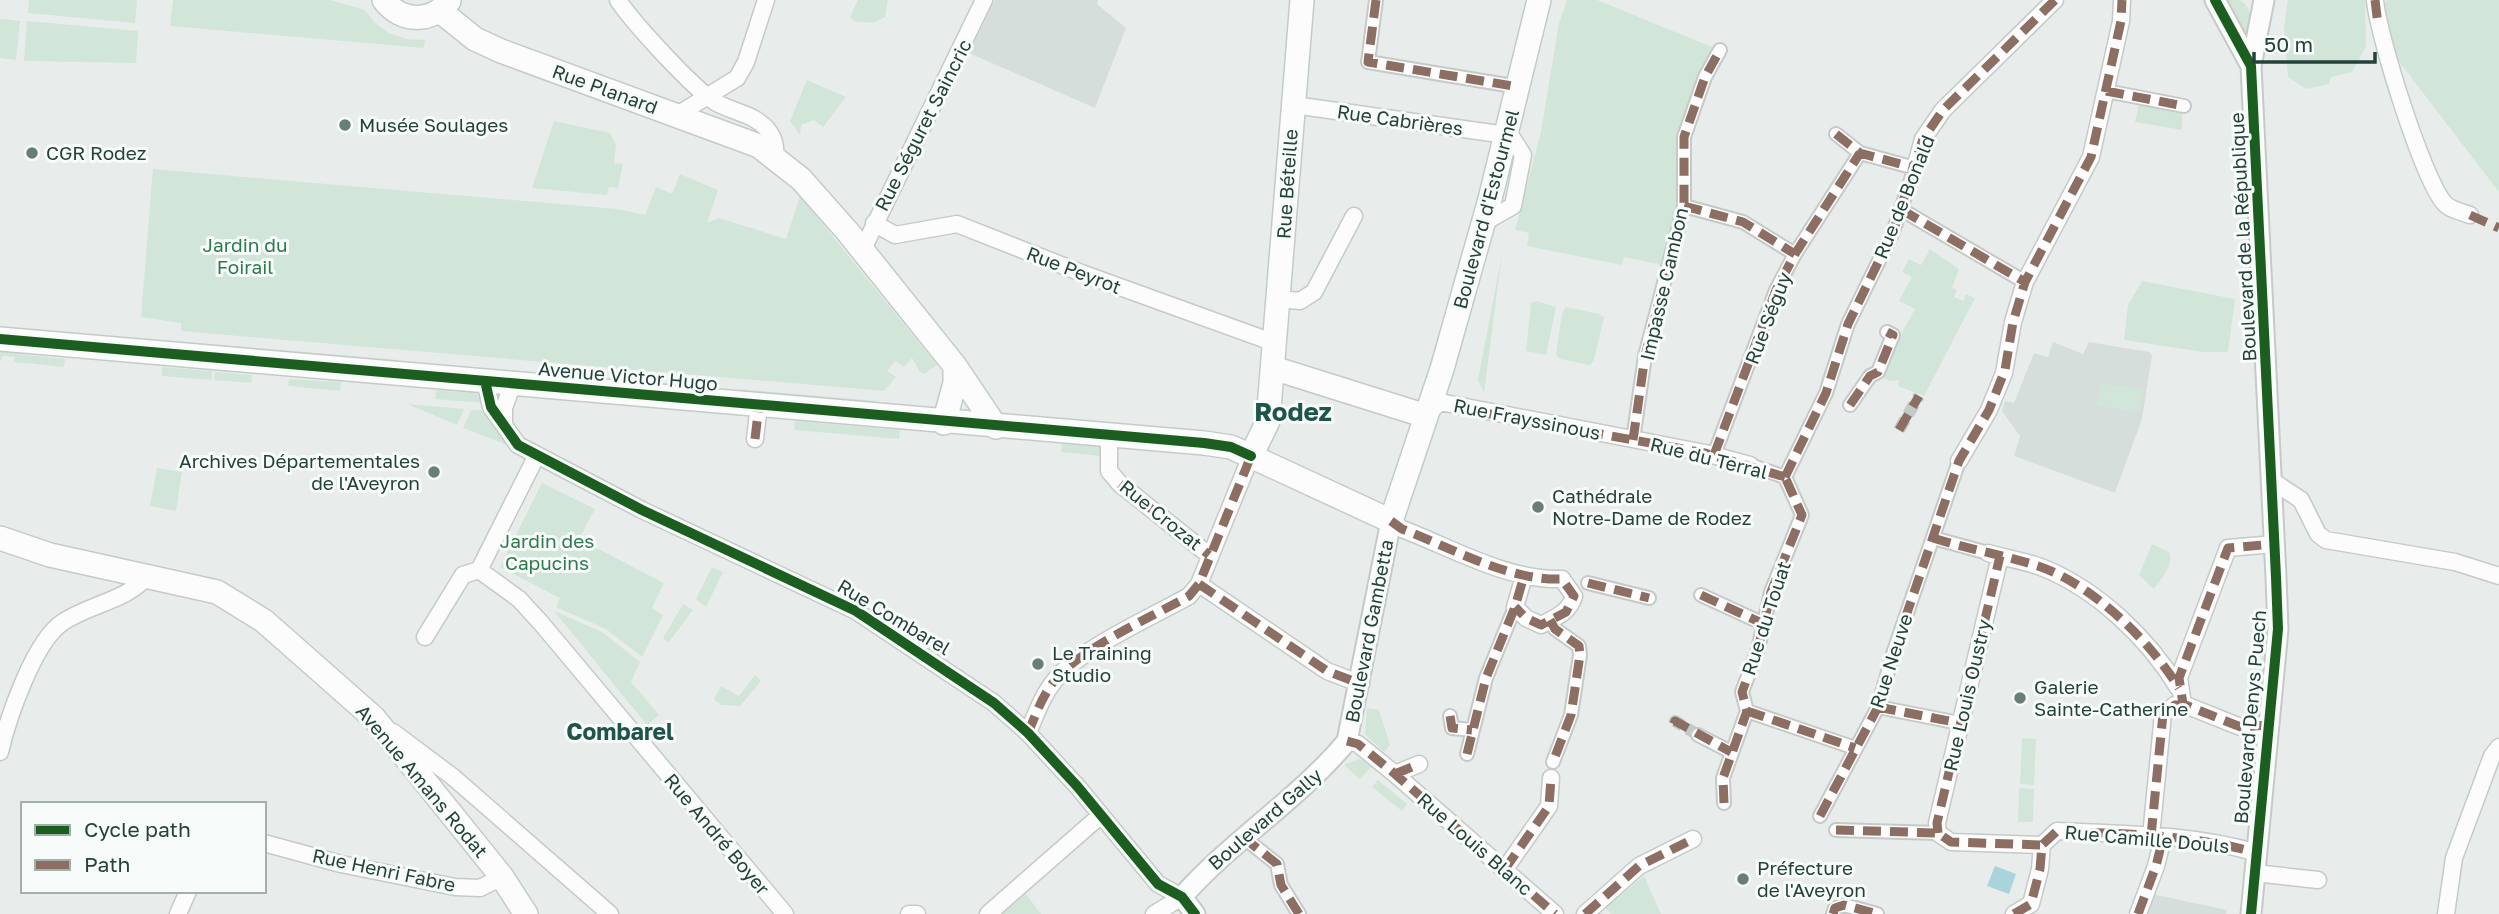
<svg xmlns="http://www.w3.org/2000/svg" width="2499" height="914" font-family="'Golos Text',sans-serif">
  <rect width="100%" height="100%" fill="#e8edeb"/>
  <path fill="#d6dedb" d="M 995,0 L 1098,0 L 1097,4 L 1126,28 L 1095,108 L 969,53 Z
    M 2053,342 L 2083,354 L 2089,342 L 2149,352 L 2152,355 L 2142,419 L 2115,493 L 2014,456 L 2020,436 L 2002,411 L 2005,401 L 2014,403 L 2034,353 L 2048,357 Z
    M 2152,894 L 2227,910 L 2226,914 L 2144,914 Z"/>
  <path fill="#d1e6d8" d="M 29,0 L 137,0 L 135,23 L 28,13 Z
    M 173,0 L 330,0 L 365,10 L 375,23 L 389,33 L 406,39 L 425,40 L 424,48 L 170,26 Z
    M 858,0 L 888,0 L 885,17 L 873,23 L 853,21 L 850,17 Z
    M 1567,0 L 1597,0 L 1717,49 L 1679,149 L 1677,216 L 1663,265 L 1624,257 L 1622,265 L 1527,246 L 1529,233 L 1515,230 L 1541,132 L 1559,23 Z
    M 2222,0 C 2227,0 2235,0 2239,0 C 2257,6 2251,40 2249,53 Z
    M 2288,0 L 2365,0 L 2366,47 L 2352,72 L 2331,77 L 2329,84 L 2306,89 L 2288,77 L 2284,29 Z
    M 2387,0 L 2499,0 L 2499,192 L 2397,59 L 2384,3 Z
    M 0,19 L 20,21 L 16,60 L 0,58 Z
    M 27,21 L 138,31 L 136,63 L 24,61 Z
    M 807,80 L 846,97 L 823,127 L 814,120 L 801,125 L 800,135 L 790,121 Z
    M 2140,100 L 2182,108 L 2182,130 L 2135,122 Z
    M 554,121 L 610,133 L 616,145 L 614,163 L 623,164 L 618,188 L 609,187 L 607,195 L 532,188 Z
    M 153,169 L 617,209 L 645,215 L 656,187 L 672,194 L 680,174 L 718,190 L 707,223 L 719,218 L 786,239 L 800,196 L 937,365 L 924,374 L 920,372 L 912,358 L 904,367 L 895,361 L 887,371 L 896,377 L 884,391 L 181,331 L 181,323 L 141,317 Z
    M 1930,249 L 1959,269 L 1952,288 L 1957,290 L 1954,297 L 1963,301 L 1966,294 L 1975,298 L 1924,396 L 1898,386 L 1899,380 L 1890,381 L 1878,375 L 1915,309 L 1899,301 L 1912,277 L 1902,272 L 1909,259 L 1921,265 Z
    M 1502,254 L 1484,393 L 1478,380 Z
    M 2142,281 L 2235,299 L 2228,352 L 2204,352 L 2124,340 L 2128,305 Z
    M 1536,301 L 1556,307 L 1546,355 L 1526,351 L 1531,303 Z
    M 1566,307 L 1599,314 L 1604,317 L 1594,360 L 1590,365 L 1560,359 L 1556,355 L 1562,313 Z
    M 151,339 L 399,360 L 398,365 L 151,344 Z
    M 0,349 L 17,350 L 18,354 L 65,359 L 64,367 L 14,362 L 15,357 L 3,356 L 0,362 Z
    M 162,367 L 212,371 L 212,380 L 162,376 Z
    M 215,372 L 252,375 L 251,383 L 214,380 Z
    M 289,379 L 341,382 L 340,391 L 288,386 Z
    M 2100,383 L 2143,389 L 2139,412 L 2097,406 Z
    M 459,387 L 475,392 L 484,403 L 435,399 L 436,390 L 458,392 Z
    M 739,389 L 877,401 L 873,405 L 739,394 Z
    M 407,404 L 464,409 L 457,425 Z
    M 471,410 L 487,411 L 510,446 L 463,428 Z
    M 795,421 L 900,430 L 899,439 L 794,430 Z
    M 1062,444 L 1102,447 L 1101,456 L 1061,452 Z
    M 157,468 L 182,472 L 176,511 L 150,506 Z
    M 542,483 L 595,509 L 579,539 L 664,583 L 652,608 L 663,615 L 642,657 L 606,629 L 556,607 L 560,598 L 500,567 Z
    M 2152,544 L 2169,552 C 2174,565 2162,578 2154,589 L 2139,575 Z
    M 712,567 L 723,572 L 706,607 L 696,599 Z
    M 683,604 L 693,610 L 668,643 L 663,638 Z
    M 554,611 L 602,632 L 640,662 L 631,682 L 659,715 L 647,725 Z
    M 755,675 L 761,681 L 740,706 L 721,705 L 714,699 L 721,686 L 739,696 Z
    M 1367,708 L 1379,710 L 1390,745 L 1384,752 L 1365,734 Z
    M 2022,738 L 2036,739 L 2034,785 L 2020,784 Z
    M 1359,759 L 1373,765 L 1360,779 L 1344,765 Z
    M 1378,780 L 1407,804 L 1402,811 L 1372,787 Z
    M 2019,788 L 2034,789 L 2033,822 L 2018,822 Z
    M 1644,876 L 1661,914 L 1611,914 L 1605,908 Z
    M 1026,894 L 1041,914 L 1001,914 Z"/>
  <path fill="#a9d4db" d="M 1995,866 L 2016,874 L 2009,894 L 1987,886 Z"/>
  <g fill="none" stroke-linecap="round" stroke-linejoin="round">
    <path stroke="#c1cbc8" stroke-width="12" stroke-dasharray="12 6" stroke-linecap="butt" d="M 1899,430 L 1919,396
      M 1674,724 L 1675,721 L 1698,735"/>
    <defs>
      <path id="pedestrian" d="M 1376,0 L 1368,62 L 1519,87
        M 2106,91 L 2184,106
        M 1684,206 L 1743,222 L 1795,254
        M 1902,210 L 2025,282
        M 1850,405 L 1870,376 L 1878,372 L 1893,335 L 1887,332
        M 1633,440 L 1645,356 L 1684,206 L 1684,137 L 1705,77 L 1720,50
        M 1714,455 L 1776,290 L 1795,254 L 1860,153
        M 1750,465 L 1785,477
        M 1785,477 L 1826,393 L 1848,324 L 1893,232 L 1915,168 L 1860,153 L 1836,134
        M 1933,538 L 1988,553
        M 1588,583 L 1649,598
        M 1701,595 L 1764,624
        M 1550,620 L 1555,629 L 1579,646 L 1580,655 L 1571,715 L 1553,762
        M 1878,707 L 1959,723
        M 1747,711 L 1855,748
        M 1450,716 L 1452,728 L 1472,730
        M 1698,735 L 1731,752
        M 1467,754 L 1486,678 L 1515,607
        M 1724,803 L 1723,778 L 1747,711 L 1742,692 L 1758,649 L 1771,592 L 1802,515 L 1785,477
        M 1820,816 L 1878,707 L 1893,654 L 1959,461
        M 1836,830 L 1938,833
        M 1243,837 L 1277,864 L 1281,885 L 1299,914
        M 1833,914 L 1835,908 L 1844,905 L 1877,914"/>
      <path id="minor" d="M 618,0 C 632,22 694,89 715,102 C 732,112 753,113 767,129 C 775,139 776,147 775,159
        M 2375,0 C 2378,35 2423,180 2445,204 C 2451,210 2462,212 2470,215
        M 1294,105 L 1506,135
        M 677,115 L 737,78 L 746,62 L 766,0
        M 1915,168 L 1923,139 L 1943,110 L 2055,0
        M 874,223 L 895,235 L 957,224 L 1084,274 L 1275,343
        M 1483,223 L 1513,206 L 1523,155 L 1507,130
        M 862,251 L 984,0
        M 1278,299 L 1300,301 L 1314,292 L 1354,216
        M 485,381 L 491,407 L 518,445 L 642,510 L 856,611 L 994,703 L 1028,733 L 1077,786 L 1158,884 L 1182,897
        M 1427,414 L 1440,402 L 1705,453 L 1750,465
        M 504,423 L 504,408 L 513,383
        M 1109,434 L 1109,471 L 1120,484 L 1209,555
        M 755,439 L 759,405
        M 1959,461 L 1989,410 L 2004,373 L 2013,322 L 2025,282 L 2091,157 L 2121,21 L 2122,0
        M 2271,480 L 2301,500 L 2318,534 L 2326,540 L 2455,562 L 2499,576
        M 1391,521 L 1402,529 C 1452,548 1508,581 1562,579 L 1574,596 C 1569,613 1556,617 1541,625 L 1526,618 L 1515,607 L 1524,576
        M 1988,553 C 2005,558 2024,561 2041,567 C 2097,589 2148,638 2179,689
        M 2000,556 L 1937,823 L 1938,833 L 1951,842 L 2042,845
        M 479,570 L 519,599 L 541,623 L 785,914
        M 1199,584 L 1327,671 L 1361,684
        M 425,637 L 463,575 L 479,570 L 537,455
        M 2268,725 L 2241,727 L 2233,724 L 2183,704 L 2179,678 L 2228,548 L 2274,544
        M 393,732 L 453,777 L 610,914
        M 1028,733 C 1036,714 1042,696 1055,680 C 1081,648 1152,617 1189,596 L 1199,584 L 1251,456
        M 1347,741 L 1358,744 L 1395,774 L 1555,914
        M 0,752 C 8,718 34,641 63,622 C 90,604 129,600 148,575
        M 1395,774 L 1419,764
        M 2151,836 L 2163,714 L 2175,705 L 2183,704
        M 264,843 L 341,864 L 455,887 L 480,888 L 502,877
        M 1505,869 L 1549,806 L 1551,778
        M 2255,873 L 2318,880
        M 178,914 L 188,891
        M 909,914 L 917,914
        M 988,914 L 1101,815
        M 1154,914 L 1182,897
        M 1585,914 L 1639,866 L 1693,839
        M 2014,914 L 2031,904 L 2040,869 L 2042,845 L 2057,831 C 2122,834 2193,834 2257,853
        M 2138,914 L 2156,866 L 2163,838
        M 2446,914 L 2454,858 L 2492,756 L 2499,747"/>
      <path id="tertiary" d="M 2215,0 L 2251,66 L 2276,577 L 2278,629 L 2251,914
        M 2251,66 L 2264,0
        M 1195,914 L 1182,897 C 1232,840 1299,799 1347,741 L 1391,521"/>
      <path id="secondary" d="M 384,0 C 401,23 432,23 449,1
        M 440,11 L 475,39 L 501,51 L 759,146 L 801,179 L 847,231 L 955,366 L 996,427
        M 0,339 L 1204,443 L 1231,447 L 1391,521 L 1442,369 L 1490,199 L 1539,0
        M 1273,368 L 1426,416
        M 944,423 L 955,383 L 955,366
        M 1251,456 L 1268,421 L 1302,0
        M 0,538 L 50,555 L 217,592 L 264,621 L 374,718 L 502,877 L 526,914"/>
    </defs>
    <use href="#pedestrian" stroke="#c5cac8" stroke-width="16"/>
    <use href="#minor" stroke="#c5cac8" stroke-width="19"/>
    <use href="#tertiary" stroke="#c5cac8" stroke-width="23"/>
    <use href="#secondary" stroke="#c3cbc8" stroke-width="26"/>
    <use href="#pedestrian" stroke="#fcfcfc" stroke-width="12"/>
    <use href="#minor" stroke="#fcfcfc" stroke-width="16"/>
    <use href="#tertiary" stroke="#fcfcfc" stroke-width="19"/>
    <use href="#secondary" stroke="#fcfcfc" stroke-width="23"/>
    <path stroke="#8d6e63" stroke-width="9" stroke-dasharray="18 9" stroke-linecap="butt" d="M 1376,0 L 1368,62 L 1519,87
      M 2375,0 L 2378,25
      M 2106,91 L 2184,106
      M 1836,134 L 1860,153 L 1915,168
      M 1684,206 L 1743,222 L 1795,254
      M 1902,210 L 2025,282
      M 2470,215 L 2499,228
      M 1850,405 L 1870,376 L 1878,372 L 1893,335 L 1887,332
      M 1479,412 L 1705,453 L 1785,477
      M 1899,430 L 1919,396
      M 755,439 L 759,405
      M 1633,440 L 1645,356 L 1684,206 L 1684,137 L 1705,77 L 1720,50
      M 1714,455 L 1776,290 L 1795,254 L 1860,153
      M 1785,477 L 1826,393 L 1848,324 L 1893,232 L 1923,139 L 1943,110 L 2055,0
      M 1120,484 L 1209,555
      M 1391,521 L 1402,529 C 1452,548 1508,581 1562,579 L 1574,596 L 1566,612 L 1541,625 L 1526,618 L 1515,607
      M 1933,538 C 1968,549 2003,555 2038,566 C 2092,584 2150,641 2179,688
      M 1588,583 L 1649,598
      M 1199,584 L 1327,671 L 1361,684
      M 1701,595 L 1764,624
      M 1550,620 L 1555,629 L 1579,646 L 1580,655 L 1571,715 L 1553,762
      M 1878,707 L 1959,723
      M 1747,711 L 1855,748
      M 1450,716 L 1452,728 L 1472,730
      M 1674,724 L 1675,721 L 1731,752
      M 2268,725 L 2241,727 L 2233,724 L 2183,704 L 2179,678 L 2228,548 L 2274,544
      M 1028,733 C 1036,714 1042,696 1055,680 C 1081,648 1152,617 1189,596 L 1199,584 L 1251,456
      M 1347,741 L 1358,744 L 1395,774 L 1555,914
      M 1467,754 L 1486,678 L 1515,607 L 1524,576
      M 1395,774 L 1419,764
      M 1724,803 L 1723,778 L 1747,711 L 1742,692 L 1758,649 L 1771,592 L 1802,515 L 1785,477
      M 1820,816 L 1878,707 L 1893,654 L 1959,461 L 1989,410 L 2005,370 L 2013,322 L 2025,282 L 2091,157 L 2121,21 L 2122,0
      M 1836,830 L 1938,833 L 1951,842 L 2042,845
      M 1938,833 L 1937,823 L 2000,556
      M 2151,836 L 2163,714 L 2175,705 L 2183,704
      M 1243,837 L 1277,864 L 1281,885 L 1299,914
      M 1505,869 L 1549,806 L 1551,778
      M 1585,914 L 1639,866 L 1693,839
      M 1833,914 L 1835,908 L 1844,905 L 1877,914
      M 2014,914 L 2031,904 L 2040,869 L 2042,845 L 2057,831 C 2122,834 2193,834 2257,853
      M 2138,914 L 2156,866 L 2163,838"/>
    <defs>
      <path id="cycleway" d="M 2215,0 L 2251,66 L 2276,577 L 2278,629 L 2251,914
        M 0,339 L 1204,443 L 1231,447 L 1251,456
        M 485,381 L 491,407 L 518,445 L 642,510 L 856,611 L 994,703 L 1028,733 L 1077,786 L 1158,884 L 1182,897 L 1195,914"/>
    </defs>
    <use href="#cycleway" stroke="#f7fbf9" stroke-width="15"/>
    <use href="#cycleway" stroke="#1b5e20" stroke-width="10"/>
  </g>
  <g fill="#697e78" stroke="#f7fbf9" stroke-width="2.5">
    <circle cx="345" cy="125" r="7"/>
    <circle cx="32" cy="153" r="7"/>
    <circle cx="434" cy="472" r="7"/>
    <circle cx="1538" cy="507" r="7"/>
    <circle cx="1038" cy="664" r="7"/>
    <circle cx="2020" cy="698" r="7"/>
    <circle cx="1743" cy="879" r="7"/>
  </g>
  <g text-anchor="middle" stroke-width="6" stroke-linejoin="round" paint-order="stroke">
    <g font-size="19" fill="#24423a" stroke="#f7fbf9">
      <text transform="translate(605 89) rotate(20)" y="7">Rue Planard</text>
      <text transform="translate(1400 120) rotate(8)" y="7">Rue Cabrières</text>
      <text transform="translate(923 125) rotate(-63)" y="7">Rue Séguret Saincric</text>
      <text transform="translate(1287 184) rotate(-86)" y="7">Rue Béteille</text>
      <text transform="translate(1904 197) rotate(-68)" y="7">Rue de Bonald</text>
      <text transform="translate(1486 209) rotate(-75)" y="7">Boulevard d'Estourmel</text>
      <text transform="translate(2243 237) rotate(-93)" y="7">Boulevard de la République</text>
      <text transform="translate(1074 270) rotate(21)" y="7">Rue Peyrot</text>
      <text transform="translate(1664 284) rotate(-77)" y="7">Impasse Cambon</text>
      <text transform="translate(1768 318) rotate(-69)" y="7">Rue Séguy</text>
      <text transform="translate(628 376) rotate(5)" y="7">Avenue Victor Hugo</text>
      <text transform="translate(1527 419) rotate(11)" y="7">Rue Frayssinous</text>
      <text transform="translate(1709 458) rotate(14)" y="7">Rue du Terral</text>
      <text transform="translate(1161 515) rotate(39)" y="7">Rue Crozat</text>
      <text transform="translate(894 617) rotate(31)" y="7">Rue Combarel</text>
      <text transform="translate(1766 618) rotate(-72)" y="7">Rue du Touat</text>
      <text transform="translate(1369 631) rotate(-79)" y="7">Boulevard Gambetta</text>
      <text transform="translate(1891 661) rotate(-72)" y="7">Rue Neuve</text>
      <text transform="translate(1967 695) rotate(-77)" y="7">Rue Louis Oustry</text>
      <text transform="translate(2250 717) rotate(-85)" y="7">Boulevard Denys Puech</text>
      <text transform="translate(422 781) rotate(50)" y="7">Avenue Amans Rodat</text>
      <text transform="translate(1265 819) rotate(-41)" y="7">Boulevard Gally</text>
      <text transform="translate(717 834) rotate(50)" y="7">Rue André Boyer</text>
      <text transform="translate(2147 839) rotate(5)" y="7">Rue Camille Douls</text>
      <text transform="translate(1475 844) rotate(41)" y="7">Rue Louis Blanc</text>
      <text transform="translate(384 870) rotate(12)" y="7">Rue Henri Fabre</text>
    </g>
    <g font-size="19" fill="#24423a" stroke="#f7fbf9" text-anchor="start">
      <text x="359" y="132">Musée Soulages</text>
      <text x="46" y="160">CGR Rodez</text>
      <text x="420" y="468" text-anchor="end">Archives Départementales<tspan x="420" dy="22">de l'Aveyron</tspan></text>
      <text x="1552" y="503">Cathédrale<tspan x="1552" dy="22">Notre-Dame de Rodez</tspan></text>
      <text x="1052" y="660">Le Training<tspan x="1052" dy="22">Studio</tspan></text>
      <text x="2034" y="694">Galerie<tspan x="2034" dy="22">Sainte-Catherine</tspan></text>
      <text x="1757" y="875">Préfecture<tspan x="1757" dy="22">de l'Aveyron</tspan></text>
    </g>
    <g font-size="19" fill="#2d7a4b" stroke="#f7fbf9">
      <text x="245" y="252">Jardin du<tspan x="245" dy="22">Foirail</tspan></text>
      <text x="547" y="548">Jardin des<tspan x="547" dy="22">Capucins</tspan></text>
    </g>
    <g font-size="23" font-weight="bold" fill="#1f5548" stroke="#f7fbf9">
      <text x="620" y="740">Combarel</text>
    </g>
    <g font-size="26" font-weight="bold" fill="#1f5548" stroke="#f7fbf9">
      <text x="1293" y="421">Rodez</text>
    </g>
  </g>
  <rect x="21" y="802" width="245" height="91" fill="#f7fbf9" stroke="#a3b1ad" stroke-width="2"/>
  <rect x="35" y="825" width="35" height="10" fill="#1b5e20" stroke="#a3b1ad" stroke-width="2"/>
  <text x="84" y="837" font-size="21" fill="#24423a">Cycle path</text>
  <rect x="35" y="860" width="35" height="10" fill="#8d6e63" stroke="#a3b1ad" stroke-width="2"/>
  <text x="84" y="872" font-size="21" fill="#24423a">Path</text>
  <path d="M2254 52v10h121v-10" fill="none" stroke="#24423a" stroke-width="3.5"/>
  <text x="2264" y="52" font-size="21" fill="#24423a" stroke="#f7fbf9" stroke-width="5" paint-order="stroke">50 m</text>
</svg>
